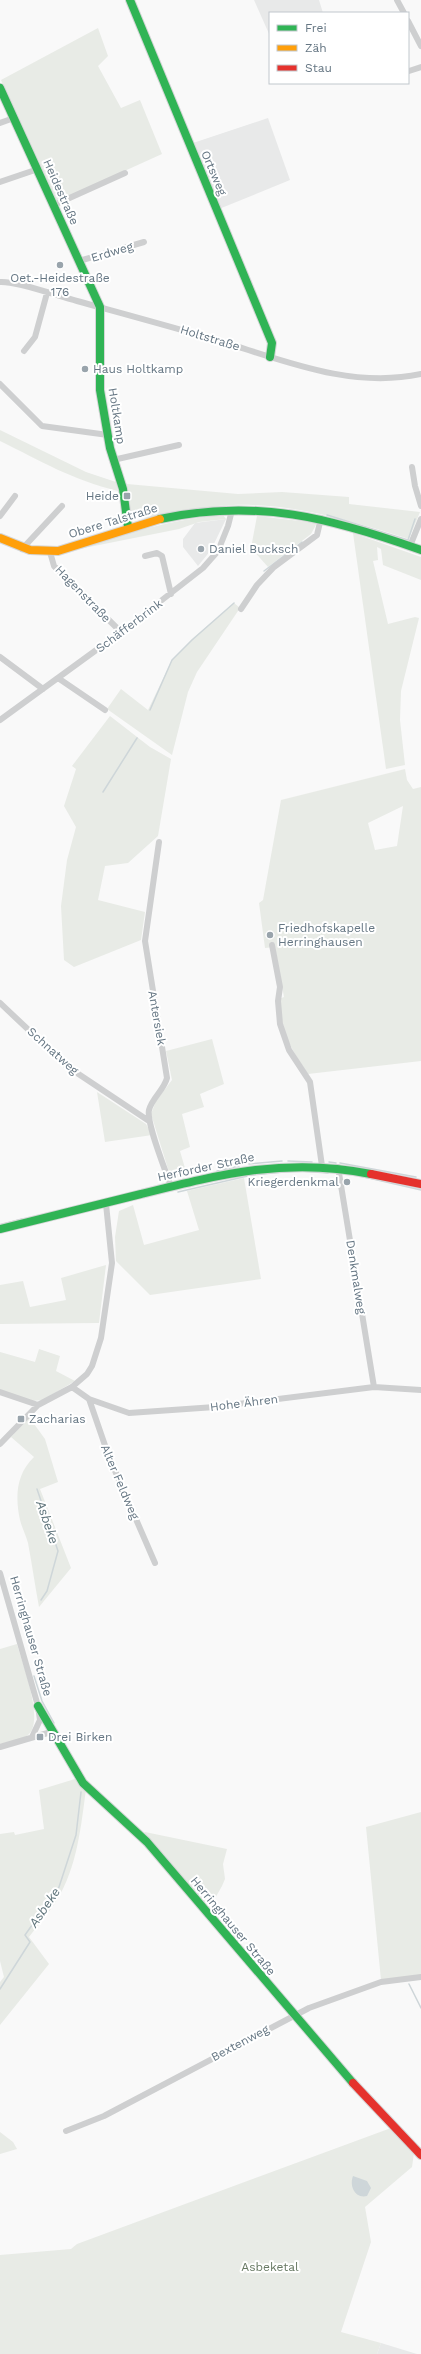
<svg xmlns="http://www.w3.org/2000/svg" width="421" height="2354" font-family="'Work Sans',sans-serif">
  <rect width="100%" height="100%" fill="#f9f9f9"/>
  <path fill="#e8e9e9" d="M 254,0 L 319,0 L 323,13 L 270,13 L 270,36 Z
    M 268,118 L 290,180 L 219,209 L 193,143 Z
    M 226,519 L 211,550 L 198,566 L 183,547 L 183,539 L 195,523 Z
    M 381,2343 L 417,2354 L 377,2354 Z"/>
  <path fill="#e8ebe6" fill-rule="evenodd" d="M 98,28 L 108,56 L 98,66 L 121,108 L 140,100 L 162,154 L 56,202 L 1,80 Z
    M 0,430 L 86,472 L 116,482 L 118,491 C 72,480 41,461 0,441 Z
    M 127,484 L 238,494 L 282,492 L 349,497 L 349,504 L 420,512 L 409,539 C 351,521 295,503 233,505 C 202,505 156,523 131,517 Z
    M 223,515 L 226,519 L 199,522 L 179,529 L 79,549 C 127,533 173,519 223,515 Z
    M 257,516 L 317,523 L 311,534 L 268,567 L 251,548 Z
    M 353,533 L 421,557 L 421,580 L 383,565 L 381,549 L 377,547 L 378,560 L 373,561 L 388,624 L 415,617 L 419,618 L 401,691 L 400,720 L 405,765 L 386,769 Z
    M 234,603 L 240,608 L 197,672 L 188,692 L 172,755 L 107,709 L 121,689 L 148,710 L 172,660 L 192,639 Z
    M 110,716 L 150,747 L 171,759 L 158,836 L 128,863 L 105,866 L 98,900 L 145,912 L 141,940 L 74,967 L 64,960 L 61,906 L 67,860 L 76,827 L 64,806 L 76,769 L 72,766 Z
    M 405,769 L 407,780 L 413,789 L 421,787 L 421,1061 L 308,1074 C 288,1044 283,1035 279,999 L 284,997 L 275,947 L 265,948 L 259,903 L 263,900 L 281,800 ZM 403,806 L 397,846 L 375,850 L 368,823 Z
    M 212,1039 L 224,1084 L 200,1094 L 204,1107 L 182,1114 L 190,1147 L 180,1151 L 187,1175 L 174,1178 L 169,1172 L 151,1114 L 156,1101 L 172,1080 L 166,1051 Z
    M 97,1092 L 146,1124 L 152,1135 L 105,1142 Z
    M 244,1178 L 261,1279 L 150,1295 L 116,1261 L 115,1237 L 119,1211 L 133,1205 L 144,1245 L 199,1230 L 187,1191 Z
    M 106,1265 L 99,1323 L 0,1324 L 0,1285 L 23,1281 L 30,1307 L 66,1300 L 61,1278 Z
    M 39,1349 L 60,1356 L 56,1371 L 75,1381 L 43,1400 L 32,1401 L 0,1390 L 0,1352 L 35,1362 Z
    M 29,1417 L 45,1439 L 58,1482 L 40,1489 L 71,1568 L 39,1607 C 35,1586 32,1564 28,1543 C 26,1535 22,1528 20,1520 C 15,1497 16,1474 34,1457 L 11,1437 Z
    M 17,1644 C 22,1663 46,1723 27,1736 C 20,1741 8,1742 0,1744 L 0,1649 Z
    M 75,1779 L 86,1789 C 81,1827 77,1867 57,1900 C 49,1913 38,1925 29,1937 L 49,1964 L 0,2025 L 0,1982 L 4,1977 L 0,1961 L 0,1834 L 14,1832 L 15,1835 L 44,1829 L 39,1790 Z
    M 421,1812 L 421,1975 L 381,1980 L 366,1827 Z
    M 145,1832 L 227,1849 L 223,1864 L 225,1879 L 222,1886 L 210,1907 L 205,1909 L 143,1835 Z
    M 391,2128 L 414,2153 L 412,2167 L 365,2207 L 371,2242 L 341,2332 L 381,2343 L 377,2354 L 0,2354 L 0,2255 L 71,2249 L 77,2244 Z
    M 0,2132 L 13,2142 L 17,2149 L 0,2154 Z"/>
  <path fill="#ced6d9" d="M 353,2176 L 367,2181 L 371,2188 L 367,2196 C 355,2199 349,2186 353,2176 Z"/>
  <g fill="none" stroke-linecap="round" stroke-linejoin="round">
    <path stroke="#ced6d9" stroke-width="1.5" d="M 327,515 L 408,540 L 415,519
      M 264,571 L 302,542
      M 150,710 L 172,660 L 192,640 L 234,603
      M 103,792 L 137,738
      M 288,1161 L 312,1162
      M 329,1162 L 336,1163
      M 340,1163 L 416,1177
      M 249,1164 L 282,1161
      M 217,1171 L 239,1166
      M 301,1171 L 328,1173
      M 360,1176 L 421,1190
      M 178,1192 L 252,1175 L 295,1171
      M 0,1225 L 22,1219
      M 37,1489 L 58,1551 L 47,1591 L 41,1600
      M 34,1676 L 42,1701 L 54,1723
      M 409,1984 L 421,2008
      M 0,1989 L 30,1942 L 25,1935 L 59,1887 L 76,1835 L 81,1792"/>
    <defs>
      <path id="fast" d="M 130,0 L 272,343 L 270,357
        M 0,88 L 100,307 L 100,390 L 110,448 L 123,489 L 128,527
        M 160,519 C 257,498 331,518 421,550
        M 0,1229 C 47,1217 94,1206 141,1194 C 221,1174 288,1157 371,1174
        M 38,1706 L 83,1783 L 147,1842 L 353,2083"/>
      <path id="slow" d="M 0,538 L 30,550 L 58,551 L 160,519"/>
      <path id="jam" d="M 371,1174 L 421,1184
        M 353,2083 L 421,2155"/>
    </defs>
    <use href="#fast" stroke="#d5d6d7" stroke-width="10"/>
    <use href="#slow" stroke="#d5d6d7" stroke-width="10"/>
    <use href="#jam" stroke="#d5d6d7" stroke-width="10"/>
    <path stroke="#cecfd0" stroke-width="6" d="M 397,0 L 404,13
      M 408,21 L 421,46
      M 409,71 L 421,67
      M 0,123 L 14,118
      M 0,182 L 38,169
      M 54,205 L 125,173
      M 79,261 L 144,242
      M 0,282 C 18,281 57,296 77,301 C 124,314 172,327 220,341 C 285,361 352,389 421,374
      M 24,351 L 35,337 L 47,293
      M 0,384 L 42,426 L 108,435
      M 113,460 L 179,445
      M 412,467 L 415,486 L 421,506
      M 0,516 L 15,496
      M 410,546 L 421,519
      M 22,549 L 62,506
      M 50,552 L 54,566 L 121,632
      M 145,556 L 157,553 L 162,556 L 171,594
      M 241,609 L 257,585 L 274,567 L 317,535 L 321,518
      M 0,657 L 43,689
      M 58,678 L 105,710
      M 0,720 L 121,632 L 203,568 L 218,551 L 228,526 L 232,510
      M 159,842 L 145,941 L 167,1078 C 164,1090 152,1098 149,1110 C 146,1123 166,1171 171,1187
      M 272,945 L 280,987 L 278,1001 L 280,1024 L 289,1050 L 310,1082 L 322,1166
      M 0,1003 L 68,1067 L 149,1121
      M 338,1167 L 374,1387
      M 72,1387 L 89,1399 L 129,1413 L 215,1407 L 374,1387 L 421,1390
      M 0,1392 L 38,1405
      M 89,1399 L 109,1457 L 155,1563
      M 0,1444 L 38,1405 L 72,1387 L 87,1374 L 92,1366 L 101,1338 L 112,1263 L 106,1204
      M 0,1573 L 38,1706 L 40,1720 L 32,1737
      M 0,1747 L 51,1732
      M 66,2131 L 104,2116 L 309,2008 L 381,1982 L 421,1977"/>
    <use href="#fast" stroke="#30b455" stroke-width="8"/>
    <use href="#slow" stroke="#ff9f0a" stroke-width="8"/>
    <use href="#jam" stroke="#e5322d" stroke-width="8"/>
  </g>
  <g fill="#99a4ac" stroke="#fff" stroke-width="1.5">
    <circle cx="60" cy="265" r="4"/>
    <circle cx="85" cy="369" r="4"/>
    <rect x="123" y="492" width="8" height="8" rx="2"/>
    <circle cx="201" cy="549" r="4"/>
    <circle cx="270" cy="935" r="4"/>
    <circle cx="347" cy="1182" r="4"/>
    <rect x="17" y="1415" width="8" height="8" rx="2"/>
    <rect x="36" y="1733" width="8" height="8" rx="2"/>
  </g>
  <g text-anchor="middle" stroke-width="4" stroke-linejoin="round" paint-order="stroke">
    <g font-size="12" fill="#657683" stroke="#fff">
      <text transform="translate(214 173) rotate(67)" y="4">Ortsweg</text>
      <text transform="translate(61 192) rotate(66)" y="4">Heidestraße</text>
      <text transform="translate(112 252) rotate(-17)" y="4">Erdweg</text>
      <text transform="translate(210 338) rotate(17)" y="4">Holtstraße</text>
      <text transform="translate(117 416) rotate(81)" y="4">Holtkamp</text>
      <text transform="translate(113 521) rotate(-17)" y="4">Obere Talstraße</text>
      <text transform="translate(83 594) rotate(46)" y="4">Hagenstraße</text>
      <text transform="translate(129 626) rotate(-37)" y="4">Schäfferbrink</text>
      <text transform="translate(157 1018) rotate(80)" y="4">Antersiek</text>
      <text transform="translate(53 1051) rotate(42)" y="4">Schnatweg</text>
      <text transform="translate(206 1167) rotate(-12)" y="4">Herforder Straße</text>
      <text transform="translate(356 1277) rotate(81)" y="4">Denkmalweg</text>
      <text transform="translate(244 1403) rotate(-7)" y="4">Hohe Ähren</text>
      <text transform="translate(120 1482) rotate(67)" y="4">Alter Feldweg</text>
      <text transform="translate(31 1636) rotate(74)" y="4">Herringhauser Straße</text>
      <text transform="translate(233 1926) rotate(50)" y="4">Herringhauser Straße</text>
      <text transform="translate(240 2043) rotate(-28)" y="4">Bextenweg</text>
    </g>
    <g font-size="12" fill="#657683" stroke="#fff" text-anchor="start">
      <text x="60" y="282" text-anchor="middle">Oet.-Heidestraße<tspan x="60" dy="14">176</tspan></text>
      <text x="93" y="373">Haus Holtkamp</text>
      <text x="119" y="500" text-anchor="end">Heide</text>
      <text x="209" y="553">Daniel Bucksch</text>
      <text x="278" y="932">Friedhofskapelle<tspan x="278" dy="14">Herringhausen</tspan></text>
      <text x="339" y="1186" text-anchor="end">Kriegerdenkmal</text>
      <text x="29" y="1423">Zacharias</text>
      <text x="48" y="1741">Drei Birken</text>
    </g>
    <g font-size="12" fill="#687a64" stroke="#fff">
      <text x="270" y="2271">Asbeketal</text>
    </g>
    <g font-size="13" font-style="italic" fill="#60757c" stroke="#fff">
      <text transform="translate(48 1522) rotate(71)" y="5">Asbeke</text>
      <text transform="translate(44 1907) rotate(-56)" y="5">Asbeke</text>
    </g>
  </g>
  <rect x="269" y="12" width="140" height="72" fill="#ffffff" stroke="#c1c8cd"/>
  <rect x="277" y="25" width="20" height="6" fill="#30b455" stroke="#c1c8cd"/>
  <text x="305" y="32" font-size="12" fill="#657683">Frei</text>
  <rect x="277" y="45" width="20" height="6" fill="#ff9f0a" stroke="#c1c8cd"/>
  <text x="305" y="52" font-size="12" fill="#657683">Zäh</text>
  <rect x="277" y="65" width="20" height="6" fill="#e5322d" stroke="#c1c8cd"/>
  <text x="305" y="72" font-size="12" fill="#657683">Stau</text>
</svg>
